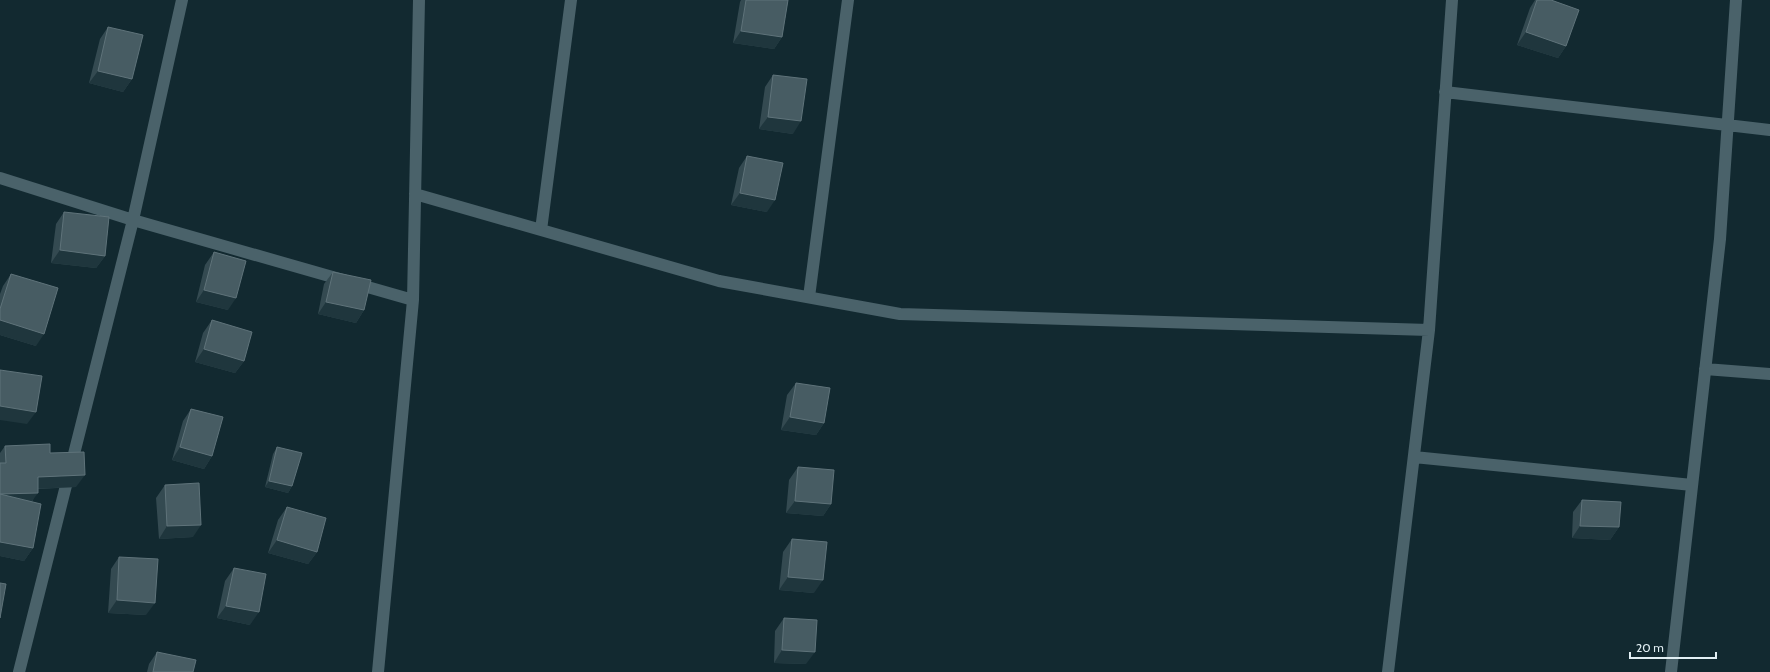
<svg xmlns="http://www.w3.org/2000/svg" width="1770" height="672" font-family="Cabin,sans-serif">
  <rect width="100%" height="100%" fill="#122930"/>
  <g fill="none" stroke-linecap="round" stroke-linejoin="round">
    <path stroke="#4a626a" stroke-width="12" d="M 1445,92 L 1770,130
      M 0,178 L 133,220 L 413,300
      M 415,194 L 719,281 L 900,314 L 1429,330
      M 541,230 L 571,0
      M 809,297 L 848,0
      M 1705,369 L 1770,374
      M 1414,457 L 1692,485
      M 19,672 L 133,220 L 182,0
      M 378,672 L 413,300 L 419,0
      M 1388,672 L 1429,330 L 1452,0
      M 1671,672 L 1720,239 L 1736,0"/>
  </g>
  <path fill="#344a51" d="M 741,0 L 788,0 L 782,37 L 774,49 L 733,43 L 740,2 Z
    M 1535,0 L 1551,0 L 1566,46 L 1558,58 L 1517,45 L 1530,8 Z
    M 108,27 L 132,79 L 123,92 L 89,83 L 100,39 Z
    M 773,75 L 793,134 L 759,129 L 765,87 Z
    M 747,156 L 767,212 L 731,205 L 739,168 Z
    M 64,212 L 105,256 L 96,268 L 51,263 L 56,224 Z
    M 214,252 L 228,310 L 196,302 L 205,265 Z
    M 333,272 L 364,310 L 356,323 L 318,314 L 324,284 Z
    M 11,274 L 36,346 L 0,335 L 0,294 L 3,286 Z
    M 212,320 L 244,361 L 235,373 L 195,362 L 203,333 Z
    M 796,383 L 824,423 L 816,435 L 781,430 L 787,395 Z
    M 191,409 L 212,456 L 204,469 L 172,460 L 183,421 Z
    M 5,446 L 76,487 L 38,489 L 32,502 L 33,548 L 24,561 L 0,556 L 0,453 Z
    M 277,447 L 292,486 L 288,493 L 265,487 L 273,454 Z
    M 798,467 L 831,504 L 823,516 L 786,513 L 789,480 Z
    M 165,485 L 193,537 L 159,539 L 156,498 Z
    M 1582,500 L 1619,527 L 1610,540 L 1572,538 L 1573,512 Z
    M 287,507 L 317,552 L 308,564 L 268,553 L 278,520 Z
    M 792,539 L 814,593 L 779,590 L 783,552 Z
    M 119,557 L 146,615 L 108,613 L 111,569 Z
    M 234,568 L 250,625 L 217,618 L 225,581 Z
    M 784,618 L 806,664 L 774,663 L 775,631 Z
    M 157,652 L 193,672 L 147,672 L 149,664 Z"/>
  <path fill="#1f363d" d="M 741,31 L 782,37 L 774,49 L 733,43 Z
    M 1526,32 L 1566,46 L 1558,58 L 1517,45 Z
    M 98,71 L 132,79 L 123,92 L 89,83 Z
    M 768,117 L 801,121 L 793,134 L 759,129 Z
    M 740,193 L 775,200 L 767,212 L 731,205 Z
    M 60,250 L 105,256 L 96,268 L 51,263 Z
    M 204,290 L 236,298 L 228,310 L 196,302 Z
    M 326,302 L 364,310 L 356,323 L 318,314 Z
    M 0,320 L 44,334 L 36,346 L 0,335 Z
    M 204,349 L 244,361 L 235,373 L 195,362 Z
    M 0,406 L 36,412 L 27,424 L 0,420 Z
    M 790,417 L 824,423 L 816,435 L 781,430 Z
    M 180,447 L 212,456 L 204,469 L 172,460 Z
    M 85,475 L 76,487 L 29,489 L 38,477 Z
    M 269,481 L 292,486 L 288,493 L 265,487 Z
    M 38,493 L 29,505 L 0,494 Z
    M 795,501 L 831,504 L 823,516 L 786,513 Z
    M 201,525 L 193,537 L 159,539 L 167,526 Z
    M 1580,526 L 1619,527 L 1610,540 L 1572,538 Z
    M 277,540 L 317,552 L 308,564 L 268,553 Z
    M 0,542 L 33,548 L 24,561 L 0,556 Z
    M 788,577 L 823,580 L 814,593 L 779,590 Z
    M 117,600 L 155,603 L 146,615 L 108,613 Z
    M 226,606 L 259,612 L 250,625 L 217,618 Z
    M 782,650 L 815,652 L 806,664 L 774,663 Z"/>
  <path fill="#475c63" stroke="#5f737a" d="M 746,0 L 788,0 L 782,37 L 741,31 Z
    M 1537,0 L 1551,0 L 1579,10 L 1566,46 L 1526,32 Z
    M 108,27 L 143,35 L 132,79 L 98,71 Z
    M 773,75 L 807,79 L 801,121 L 768,117 Z
    M 747,156 L 783,163 L 775,200 L 740,193 Z
    M 64,212 L 109,217 L 105,256 L 60,250 Z
    M 214,252 L 246,261 L 236,298 L 204,290 Z
    M 333,272 L 371,280 L 364,310 L 326,302 Z
    M 11,274 L 58,288 L 44,334 L 0,320 L 0,309 Z
    M 212,320 L 252,332 L 244,361 L 204,349 Z
    M 0,370 L 42,376 L 36,412 L 0,406 Z
    M 796,383 L 830,388 L 824,423 L 790,417 Z
    M 191,409 L 223,417 L 212,456 L 180,447 Z
    M 50,444 L 50,453 L 84,452 L 85,475 L 38,477 L 38,493 L 0,494 L 0,463 L 6,463 L 5,446 Z
    M 277,447 L 302,453 L 292,486 L 269,481 Z
    M 798,467 L 834,470 L 831,504 L 795,501 Z
    M 199,483 L 201,525 L 167,526 L 165,485 Z
    M 0,494 L 41,504 L 33,548 L 0,542 Z
    M 1582,500 L 1621,502 L 1619,527 L 1580,526 Z
    M 287,507 L 326,518 L 317,552 L 277,540 Z
    M 792,539 L 827,542 L 823,580 L 788,577 Z
    M 119,557 L 158,559 L 155,603 L 117,600 Z
    M 234,568 L 266,574 L 259,612 L 226,606 Z
    M 0,583 L 6,584 L 0,618 Z
    M 784,618 L 817,620 L 815,652 L 782,650 Z
    M 157,652 L 196,660 L 193,672 L 153,672 Z"/>
  <path d="M1630 652v6h86v-6" fill="none" stroke="#e2eff4" stroke-width="2"/>
  <text x="1636" y="652" font-size="12" fill="#e2eff4" stroke="#122930" stroke-width="3" paint-order="stroke">20 m</text>
</svg>
